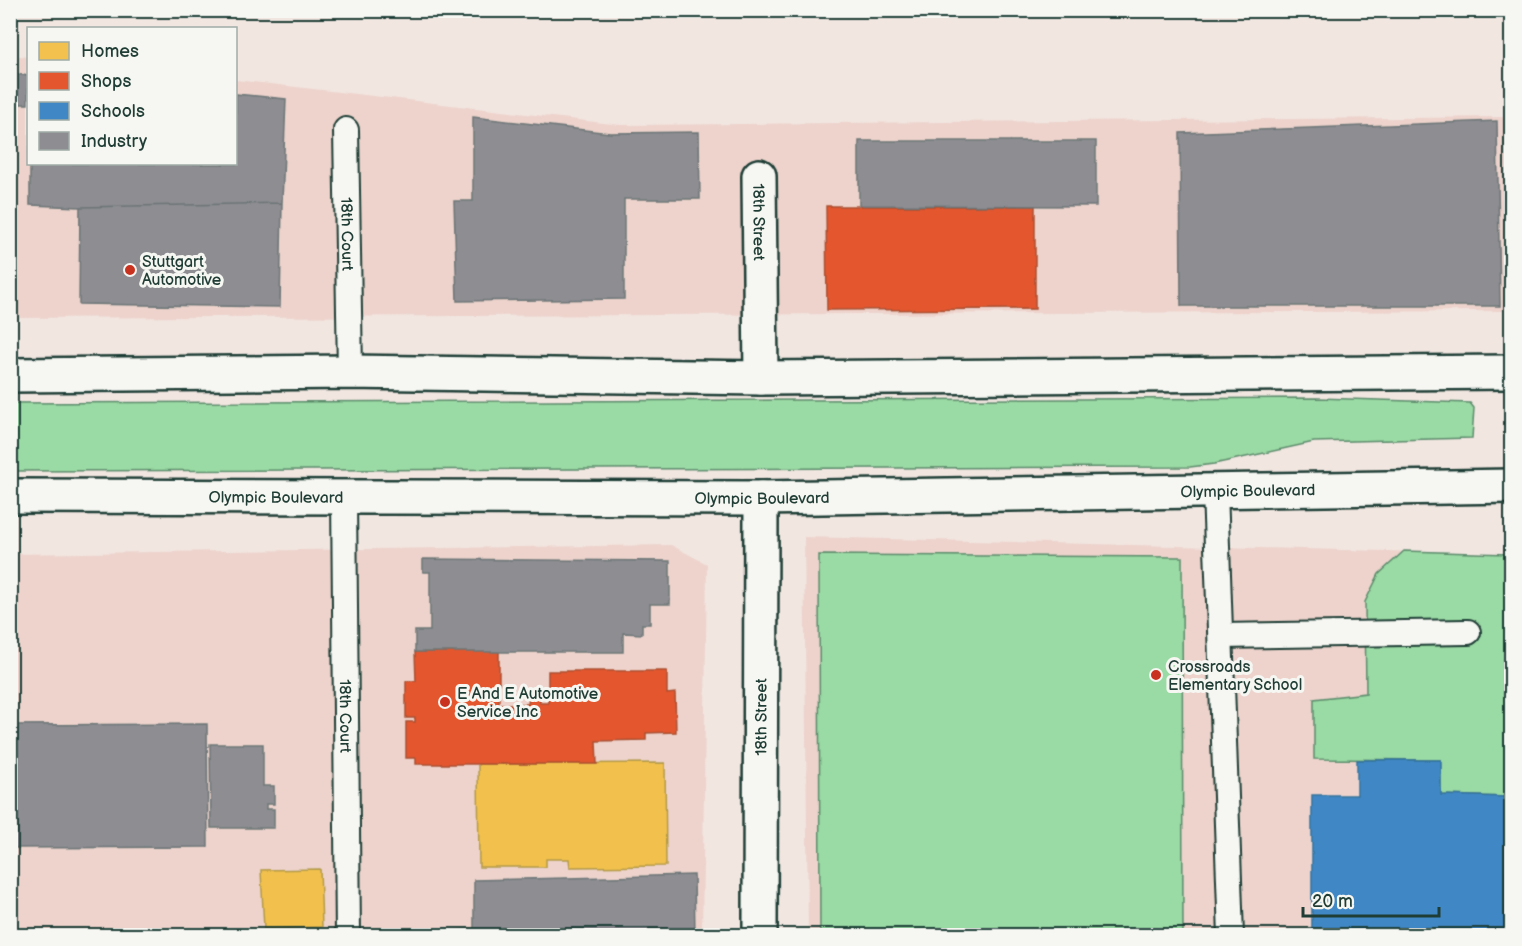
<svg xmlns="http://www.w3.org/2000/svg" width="1522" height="946" font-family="'Balsamiq Sans',sans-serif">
  <rect width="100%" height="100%" fill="#f2e6e1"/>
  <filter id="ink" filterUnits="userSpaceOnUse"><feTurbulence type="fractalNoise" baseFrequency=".0167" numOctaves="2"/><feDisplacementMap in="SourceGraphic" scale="12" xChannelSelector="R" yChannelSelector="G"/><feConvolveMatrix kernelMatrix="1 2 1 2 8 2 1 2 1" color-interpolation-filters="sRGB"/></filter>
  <g filter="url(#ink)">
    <path fill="#edd3cc" d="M 10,55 L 28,57 L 28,164 L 236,164 L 236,80 L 621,125 L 1511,117 L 1507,311 L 11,318 Z
      M 804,537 L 1508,554 L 1506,935 L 808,935 Z
      M 671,545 L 707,564 L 702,935 L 11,935 L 10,554 Z"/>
    <path fill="#9adaa4" stroke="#5c8c6c" stroke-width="1.5" d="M 1318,398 L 1470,403 L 1474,408 L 1472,438 L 1314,442 L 1214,464 L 1190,467 L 11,471 L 11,403 Z
      M 1404,551 L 1508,554 L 1507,797 L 1441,795 L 1440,760 L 1314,759 L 1314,699 L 1366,693 L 1365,602 L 1379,574 Z
      M 819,555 L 1182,557 L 1183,935 L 820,935 Z"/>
    <path fill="#f2c14e" stroke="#b39946" stroke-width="1.5" d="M 665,763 L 666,866 L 570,867 L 569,859 L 546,859 L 546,867 L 479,867 L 478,764 Z
      M 320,869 L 322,927 L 264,929 L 261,870 Z"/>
    <path fill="#e4572e" stroke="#a94f30" stroke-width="1.5" d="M 826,206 L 1035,206 L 1035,309 L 827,310 Z
      M 499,651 L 499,704 L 528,704 L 529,697 L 540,697 L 540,703 L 548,703 L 548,671 L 667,671 L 667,694 L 675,693 L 676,732 L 646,733 L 646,740 L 596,741 L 597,764 L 416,764 L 416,758 L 406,758 L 406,722 L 415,722 L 415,718 L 406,718 L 406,681 L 416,681 L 415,652 Z"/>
    <path fill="#3f88c5" stroke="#35729a" stroke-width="1.5" d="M 1357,760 L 1441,760 L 1441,795 L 1507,797 L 1505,936 L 1312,936 L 1312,795 L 1357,795 Z"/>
    <path fill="#8d8d92" stroke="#6c7576" stroke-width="1.5" d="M 10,73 L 28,76 L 28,104 L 10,104 Z
      M 236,94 L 286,99 L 282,203 L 80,207 L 30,205 L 30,164 L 236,164 Z
      M 473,117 L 610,133 L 699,132 L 700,199 L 624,199 L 624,299 L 457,301 L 454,201 L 473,201 Z
      M 1497,121 L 1500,306 L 1181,306 L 1180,133 Z
      M 859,141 L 1096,141 L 1096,206 L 859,205 Z
      M 282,203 L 280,307 L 79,304 L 80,207 Z
      M 423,559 L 670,561 L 670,604 L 650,604 L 650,624 L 642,624 L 642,634 L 623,633 L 623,652 L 415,652 L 415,631 L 430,631 L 430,572 L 423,572 Z
      M 207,724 L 208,847 L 10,848 L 10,725 Z
      M 210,744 L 263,744 L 263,786 L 274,786 L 274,804 L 266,804 L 266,809 L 274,809 L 274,828 L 211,828 Z
      M 694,875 L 695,936 L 459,936 L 459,930 L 474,929 L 474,880 Z"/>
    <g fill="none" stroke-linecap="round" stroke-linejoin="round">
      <defs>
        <g id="lane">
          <path id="s1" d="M 346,130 L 350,372"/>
          <path d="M 1215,491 L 1231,936"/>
          <path id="s2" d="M 344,497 L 348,936"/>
          <path d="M 1221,636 L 1468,632"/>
        </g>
        <g id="street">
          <path id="s3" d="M 759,176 L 761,378"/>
          <path id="s4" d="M 760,936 L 761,498"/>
        </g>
        <g id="primary">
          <path d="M 10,375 L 350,372 L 761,378 L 1512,372"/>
          <path id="s5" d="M 10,496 L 761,498 L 1512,486"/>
        </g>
      </defs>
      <use href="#lane" stroke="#1f3d34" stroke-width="28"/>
      <use href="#street" stroke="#1f3d34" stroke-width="38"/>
      <use href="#primary" stroke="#1f3d34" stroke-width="38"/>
      <use href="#lane" stroke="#f6f6f2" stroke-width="24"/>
      <use href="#street" stroke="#f6f6f2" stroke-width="33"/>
      <use href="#primary" stroke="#f6f6f2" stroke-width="33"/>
    </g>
  </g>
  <g fill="#c8321e" stroke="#f6f6f2" stroke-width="2">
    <circle cx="130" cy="270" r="6"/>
    <circle cx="1156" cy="675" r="6"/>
    <circle cx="445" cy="702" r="6"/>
  </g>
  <g text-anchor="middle" stroke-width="6" stroke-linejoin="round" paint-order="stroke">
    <g font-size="16" fill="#1f3d34" stroke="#f6f6f2">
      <text dy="6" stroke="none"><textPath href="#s3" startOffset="46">18th Street</textPath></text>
      <text dy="6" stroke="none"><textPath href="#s1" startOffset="104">18th Court</textPath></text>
      <text dy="6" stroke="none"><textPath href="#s5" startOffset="1238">Olympic Boulevard</textPath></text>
      <text dy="6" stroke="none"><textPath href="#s5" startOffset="266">Olympic Boulevard</textPath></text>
      <text dy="6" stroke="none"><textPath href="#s5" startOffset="752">Olympic Boulevard</textPath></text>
      <text dy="6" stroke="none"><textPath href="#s2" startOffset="219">18th Court</textPath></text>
      <text dy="6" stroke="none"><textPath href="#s4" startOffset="219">18th Street</textPath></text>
    </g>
    <g font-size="16" fill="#1f3d34" stroke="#f6f6f2" text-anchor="start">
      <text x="142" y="267">Stuttgart<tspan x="142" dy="18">Automotive</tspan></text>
      <text x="1168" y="672">Crossroads<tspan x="1168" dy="18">Elementary School</tspan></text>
      <text x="457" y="699">E And E Automotive<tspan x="457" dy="18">Service Inc</tspan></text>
    </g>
  </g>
  <rect width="1522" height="946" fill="none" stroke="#f6f6f2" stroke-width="36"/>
  <rect x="18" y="18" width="1486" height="910" fill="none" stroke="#1f3d34" stroke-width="2" filter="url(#ink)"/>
  <rect x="27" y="27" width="210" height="138" fill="#f6f6f2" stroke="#a0aca6" stroke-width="1.5"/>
  <rect x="39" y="42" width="30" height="18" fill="#f2c14e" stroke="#a0aca6" stroke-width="1.5"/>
  <text x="81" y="57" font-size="18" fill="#1f3d34">Homes</text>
  <rect x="39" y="72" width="30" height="18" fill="#e4572e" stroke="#a0aca6" stroke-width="1.5"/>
  <text x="81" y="87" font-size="18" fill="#1f3d34">Shops</text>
  <rect x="39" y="102" width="30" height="18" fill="#3f88c5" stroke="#a0aca6" stroke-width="1.5"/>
  <text x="81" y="117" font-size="18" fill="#1f3d34">Schools</text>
  <rect x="39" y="132" width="30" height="18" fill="#8d8d92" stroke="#a0aca6" stroke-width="1.5"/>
  <text x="81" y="147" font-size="18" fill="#1f3d34">Industry</text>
  <path d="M1303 907v9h136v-9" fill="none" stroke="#1f3d34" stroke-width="3"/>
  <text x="1312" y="907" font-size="18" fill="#1f3d34" stroke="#f6f6f2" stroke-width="4.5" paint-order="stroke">20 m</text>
</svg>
